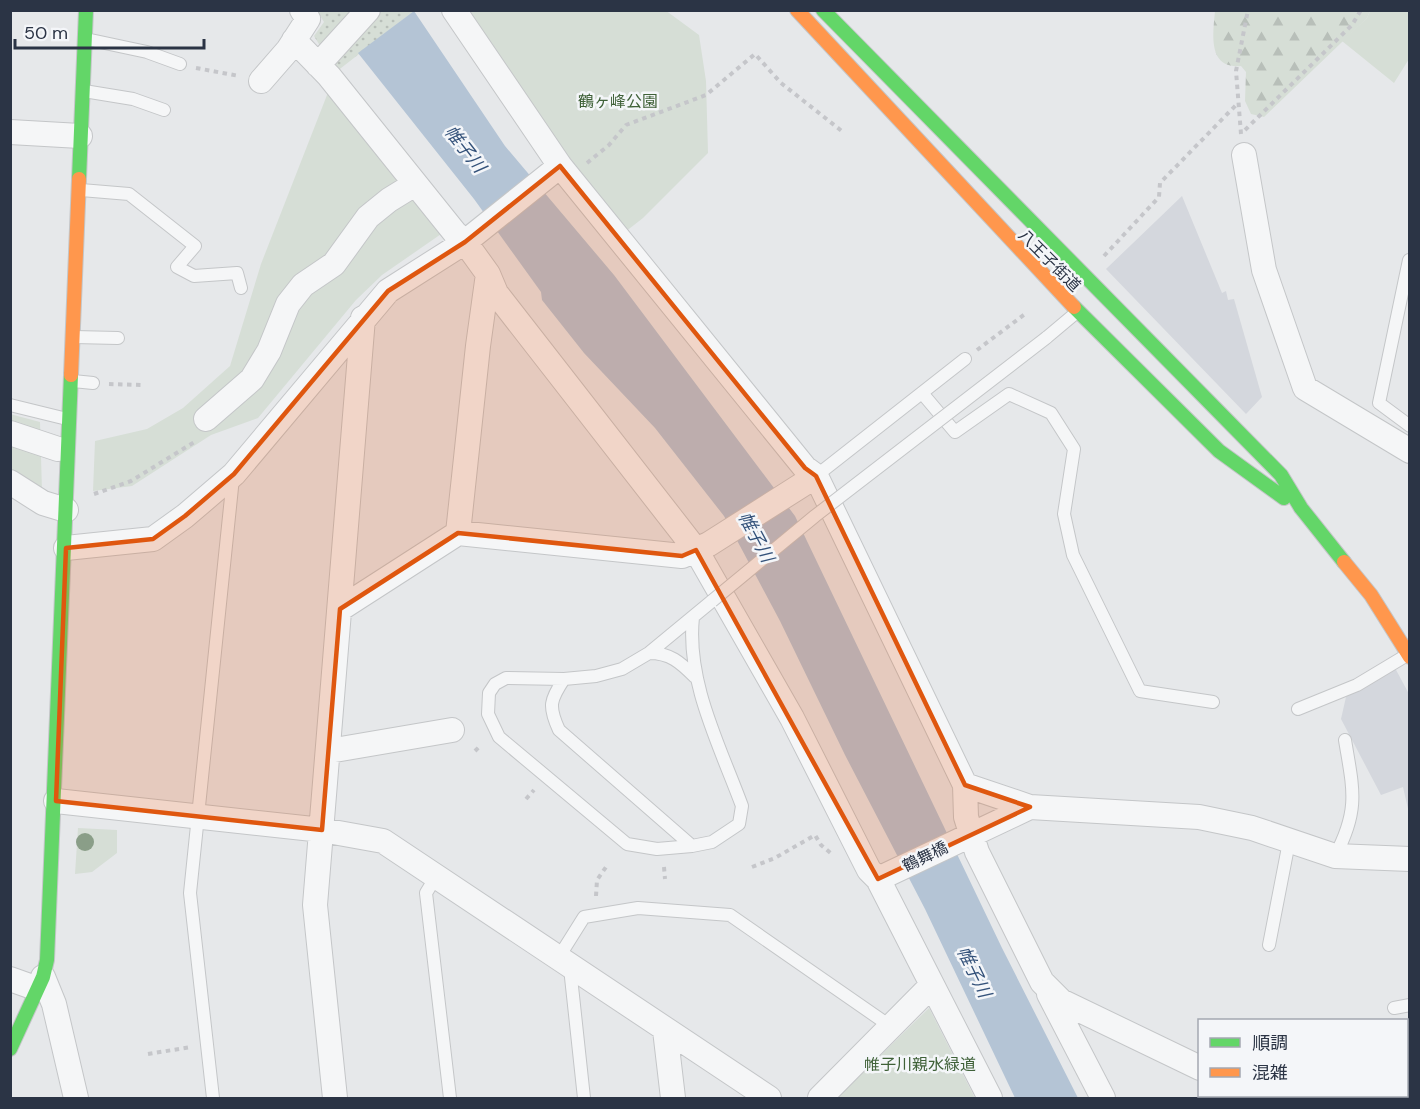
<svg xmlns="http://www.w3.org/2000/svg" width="1420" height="1109" font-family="'DM Sans','Noto Sans JP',sans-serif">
  <defs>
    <pattern id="grass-dots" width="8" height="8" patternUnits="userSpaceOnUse" patternTransform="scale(1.5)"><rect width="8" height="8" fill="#d6ded6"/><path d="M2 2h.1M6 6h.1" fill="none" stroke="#b8bfb9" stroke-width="1.8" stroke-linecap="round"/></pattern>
    <pattern id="forest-firs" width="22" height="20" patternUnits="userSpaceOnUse" patternTransform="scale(1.5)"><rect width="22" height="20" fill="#d6ded6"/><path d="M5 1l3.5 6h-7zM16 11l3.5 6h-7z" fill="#b8bfb9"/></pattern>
  </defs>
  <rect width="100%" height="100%" fill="#e6e8ea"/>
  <path fill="#d4d7dd" d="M 1182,196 L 1222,293 L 1226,291 L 1228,300 L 1234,299 L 1262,397 L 1246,414 L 1106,269 Z
    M 1395,668 L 1409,694 L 1409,813 L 1403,787 L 1381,795 L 1341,719 L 1346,697 Z"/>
  <path fill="url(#grass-dots)" d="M 317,11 L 414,11 L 336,72 L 314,36 L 324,22 Z"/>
  <path fill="url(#forest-firs)" d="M 1215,11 L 1370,11 L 1367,18 L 1264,117 L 1251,114 L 1245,101 L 1246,72 L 1241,66 C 1207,69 1213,33 1215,11 Z"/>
  <path fill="#d6ded6" d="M 665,10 L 699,35 L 706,81 L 708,153 L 643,218 L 611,243 L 442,11 Z
    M 1370,11 L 1409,11 L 1409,59 L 1394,83 L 1342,41 L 1367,18 Z
    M 336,72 L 457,223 L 382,275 L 356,300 L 258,418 L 211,435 L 132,486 L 93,491 L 95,441 L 147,429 L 183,408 L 230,366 L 261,264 Z
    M 10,414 L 40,422 L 42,491 L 11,471 Z
    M 78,828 L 117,830 L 117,853 L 92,872 L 75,874 Z
    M 929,1008 L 975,1098 L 837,1098 Z"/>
  <path fill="#b4c4d5" d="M 414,11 L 505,146 L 614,275 L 795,516 L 1002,948 L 1078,1098 L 1015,1098 L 925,909 L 845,755 L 780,621 L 724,516 L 655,428 L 584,353 L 542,300 L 541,292 L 474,199 L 358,53 Z"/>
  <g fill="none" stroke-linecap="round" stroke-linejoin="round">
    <defs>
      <path id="lane" d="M 86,39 L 147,52 L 180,64
        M 84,91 L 133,99 L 164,110
        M 81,190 L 129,194 L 195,246 L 177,267 L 194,276 L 237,273 L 241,288
        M 1409,260 L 1379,403 L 1410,426
        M 74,337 L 118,338
        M 1046,338 L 1077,312
        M 73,381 L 93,383
        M 922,393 L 955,432 L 1009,394 L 1051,413 L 1074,449 L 1064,514 L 1073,555 L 1140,691 L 1213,702
        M 10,405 L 67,419
        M 816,476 L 965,359
        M 693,617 C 686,682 720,746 742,806 L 739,824 L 712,842 L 692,846 L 657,849 L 627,844 L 499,737 L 488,714 L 489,693 L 495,684 L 506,678 L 564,679 L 596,676 L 622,669 L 649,653 L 712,601
        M 649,653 C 670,653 680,662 695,677
        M 564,679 C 550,700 548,706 559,730 L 692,846
        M 1298,709 L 1357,685 L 1407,655
        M 1335,856 C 1360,809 1353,789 1345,740
        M 437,875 L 426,893 L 450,1098
        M 1269,945 L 1289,842
        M 557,960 L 584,917 L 638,908 L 730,915 L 890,1026
        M 570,968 L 584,1098
        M 1394,1008 L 1410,1005
        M 213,1098 L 190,893 L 233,478"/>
      <path id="street" d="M 454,10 L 560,166 L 805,468 L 816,476
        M 294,40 L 329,76 L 455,233 L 465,242 L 488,274 L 478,346 L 458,533
        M 318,65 L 368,10
        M 261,81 L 288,50 L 308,19 L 302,10
        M 10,132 L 80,136
        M 1244,155 L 1264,270 L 1305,388 L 1410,451
        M 488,274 L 496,293 L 696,550 L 792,718 L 869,870 L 878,879
        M 206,419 L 252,379 L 269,351 L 288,304 L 303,285 L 334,264 L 368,217 L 389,200 L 415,184
        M 10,433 L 58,449
        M 10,482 L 43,503 L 66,510
        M 66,548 L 153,539 L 185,516 L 234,474 L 388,291 L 465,242 L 560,166
        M 340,609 L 458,533 L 682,556 L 709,544 L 816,476 L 965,785 L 1030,807
        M 329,751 L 452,730
        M 965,785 L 966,817 L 977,852 L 1042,982 L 1061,1001 L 1200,1068
        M 56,801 L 322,830 L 383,841 L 769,1098
        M 43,977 L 54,1004 L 76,1098
        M 10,979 L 38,989
        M 1049,994 L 1103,1098
        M 665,1030 L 673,1098
        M 1235,1096 L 1238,1098
        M 335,1098 L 315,905 L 363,318
        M 820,1098 L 932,985
        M 990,1098 L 878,879 L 1030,807 L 1199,817 L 1252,828 L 1335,856 L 1410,859"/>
      <path id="fast" d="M 823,10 L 1281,475 L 1301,508 L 1344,562
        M 79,179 L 86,10
        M 1074,307 L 1219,451 L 1284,498
        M 10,1049 L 43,977 L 47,960 L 71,375"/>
      <path id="slow" d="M 797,10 L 1074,307
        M 71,375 L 79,179
        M 1344,562 L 1371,595 L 1410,657"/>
    </defs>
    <use href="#lane" stroke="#c4c6c8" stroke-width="14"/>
    <use href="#street" stroke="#c4c6c8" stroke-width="26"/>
    <use href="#fast" stroke="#c4c6c8" stroke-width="16"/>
    <use href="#slow" stroke="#c4c6c8" stroke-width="16"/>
    <path stroke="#c5c6ca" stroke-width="4" stroke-dasharray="4.5 4.5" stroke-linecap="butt" d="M 196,68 L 239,76
      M 1245,130 L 1352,25 L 1361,10
      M 1241,134 L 1236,71 L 1248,10
      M 587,163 L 609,145 L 626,125 L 706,95 L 755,54 L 781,83 L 843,132
      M 1104,256 L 1159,197 L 1160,183 L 1238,103
      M 977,350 L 1025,314
      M 109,384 L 144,385
      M 94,494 L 131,481 L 196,441
      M 475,751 L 481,745
      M 526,799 L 534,790
      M 664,867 L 665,879
      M 752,867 L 775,858 L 815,835 L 821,845 L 833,855
      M 596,896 L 597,880 L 606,867
      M 148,1054 L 191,1047"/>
    <use href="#lane" stroke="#f5f6f7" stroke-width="12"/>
    <use href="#street" stroke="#f5f6f7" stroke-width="24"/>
    <use href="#fast" stroke="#63d668" stroke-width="14"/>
    <use href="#slow" stroke="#ff974d" stroke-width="14"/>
    <defs>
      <path id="lane-bridge" d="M 712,601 L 815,516 L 1046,338"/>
    </defs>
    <use href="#lane-bridge" stroke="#c4c6c8" stroke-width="14" stroke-linecap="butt"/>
    <use href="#lane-bridge" stroke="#f5f6f7" stroke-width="12"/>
  </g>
  <circle fill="#8a9e88" cx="85" cy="842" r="9"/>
  <path fill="#df570f" fill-opacity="0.2" stroke="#df570f" stroke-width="4.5" stroke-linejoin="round" d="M 560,166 L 805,468 L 816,476 L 965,785 L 1030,807 L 878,879 L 696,550 L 682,556 L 458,533 L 340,609 L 322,830 L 56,801 L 66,548 L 153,539 L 185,516 L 234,474 L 388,291 L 465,242 Z"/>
  <g text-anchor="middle" stroke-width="5" stroke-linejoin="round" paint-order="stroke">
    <g font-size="16" fill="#3f6138" stroke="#f4f6f9">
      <text x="618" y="107">鶴ヶ峰公園</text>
      <text x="920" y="1070">帷子川親水緑道</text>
    </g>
    <g font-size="16" fill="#2b3445" stroke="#f4f6f9">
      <text transform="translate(1050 260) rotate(45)" y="6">八王子街道</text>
      <text transform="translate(925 856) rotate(-26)" y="6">鶴舞橋</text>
    </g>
    <g font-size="18" font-style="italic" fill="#34527a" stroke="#f4f6f9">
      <text transform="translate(465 149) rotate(52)" y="6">帷子川</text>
      <text transform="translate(756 537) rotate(62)" y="6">帷子川</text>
      <text transform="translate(974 972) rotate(64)" y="6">帷子川</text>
    </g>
  </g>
  <rect width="1420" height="1109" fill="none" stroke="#2b3445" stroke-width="24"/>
  <rect x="1198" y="1019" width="210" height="78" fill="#f4f6f9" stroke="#a4a8b1" stroke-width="1.5"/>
  <rect x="1210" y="1038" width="30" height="9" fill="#63d668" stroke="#a4a8b1" stroke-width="1.5"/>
  <text x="1252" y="1049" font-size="18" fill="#2b3445">順調</text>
  <rect x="1210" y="1068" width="30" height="9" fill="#ff974d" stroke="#a4a8b1" stroke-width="1.5"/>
  <text x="1252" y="1079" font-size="18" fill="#2b3445">混雑</text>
  <path d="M15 39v9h189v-9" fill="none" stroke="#2b3445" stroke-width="3"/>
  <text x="24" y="39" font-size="18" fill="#2b3445" stroke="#f4f6f9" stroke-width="4.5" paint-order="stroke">50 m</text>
</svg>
